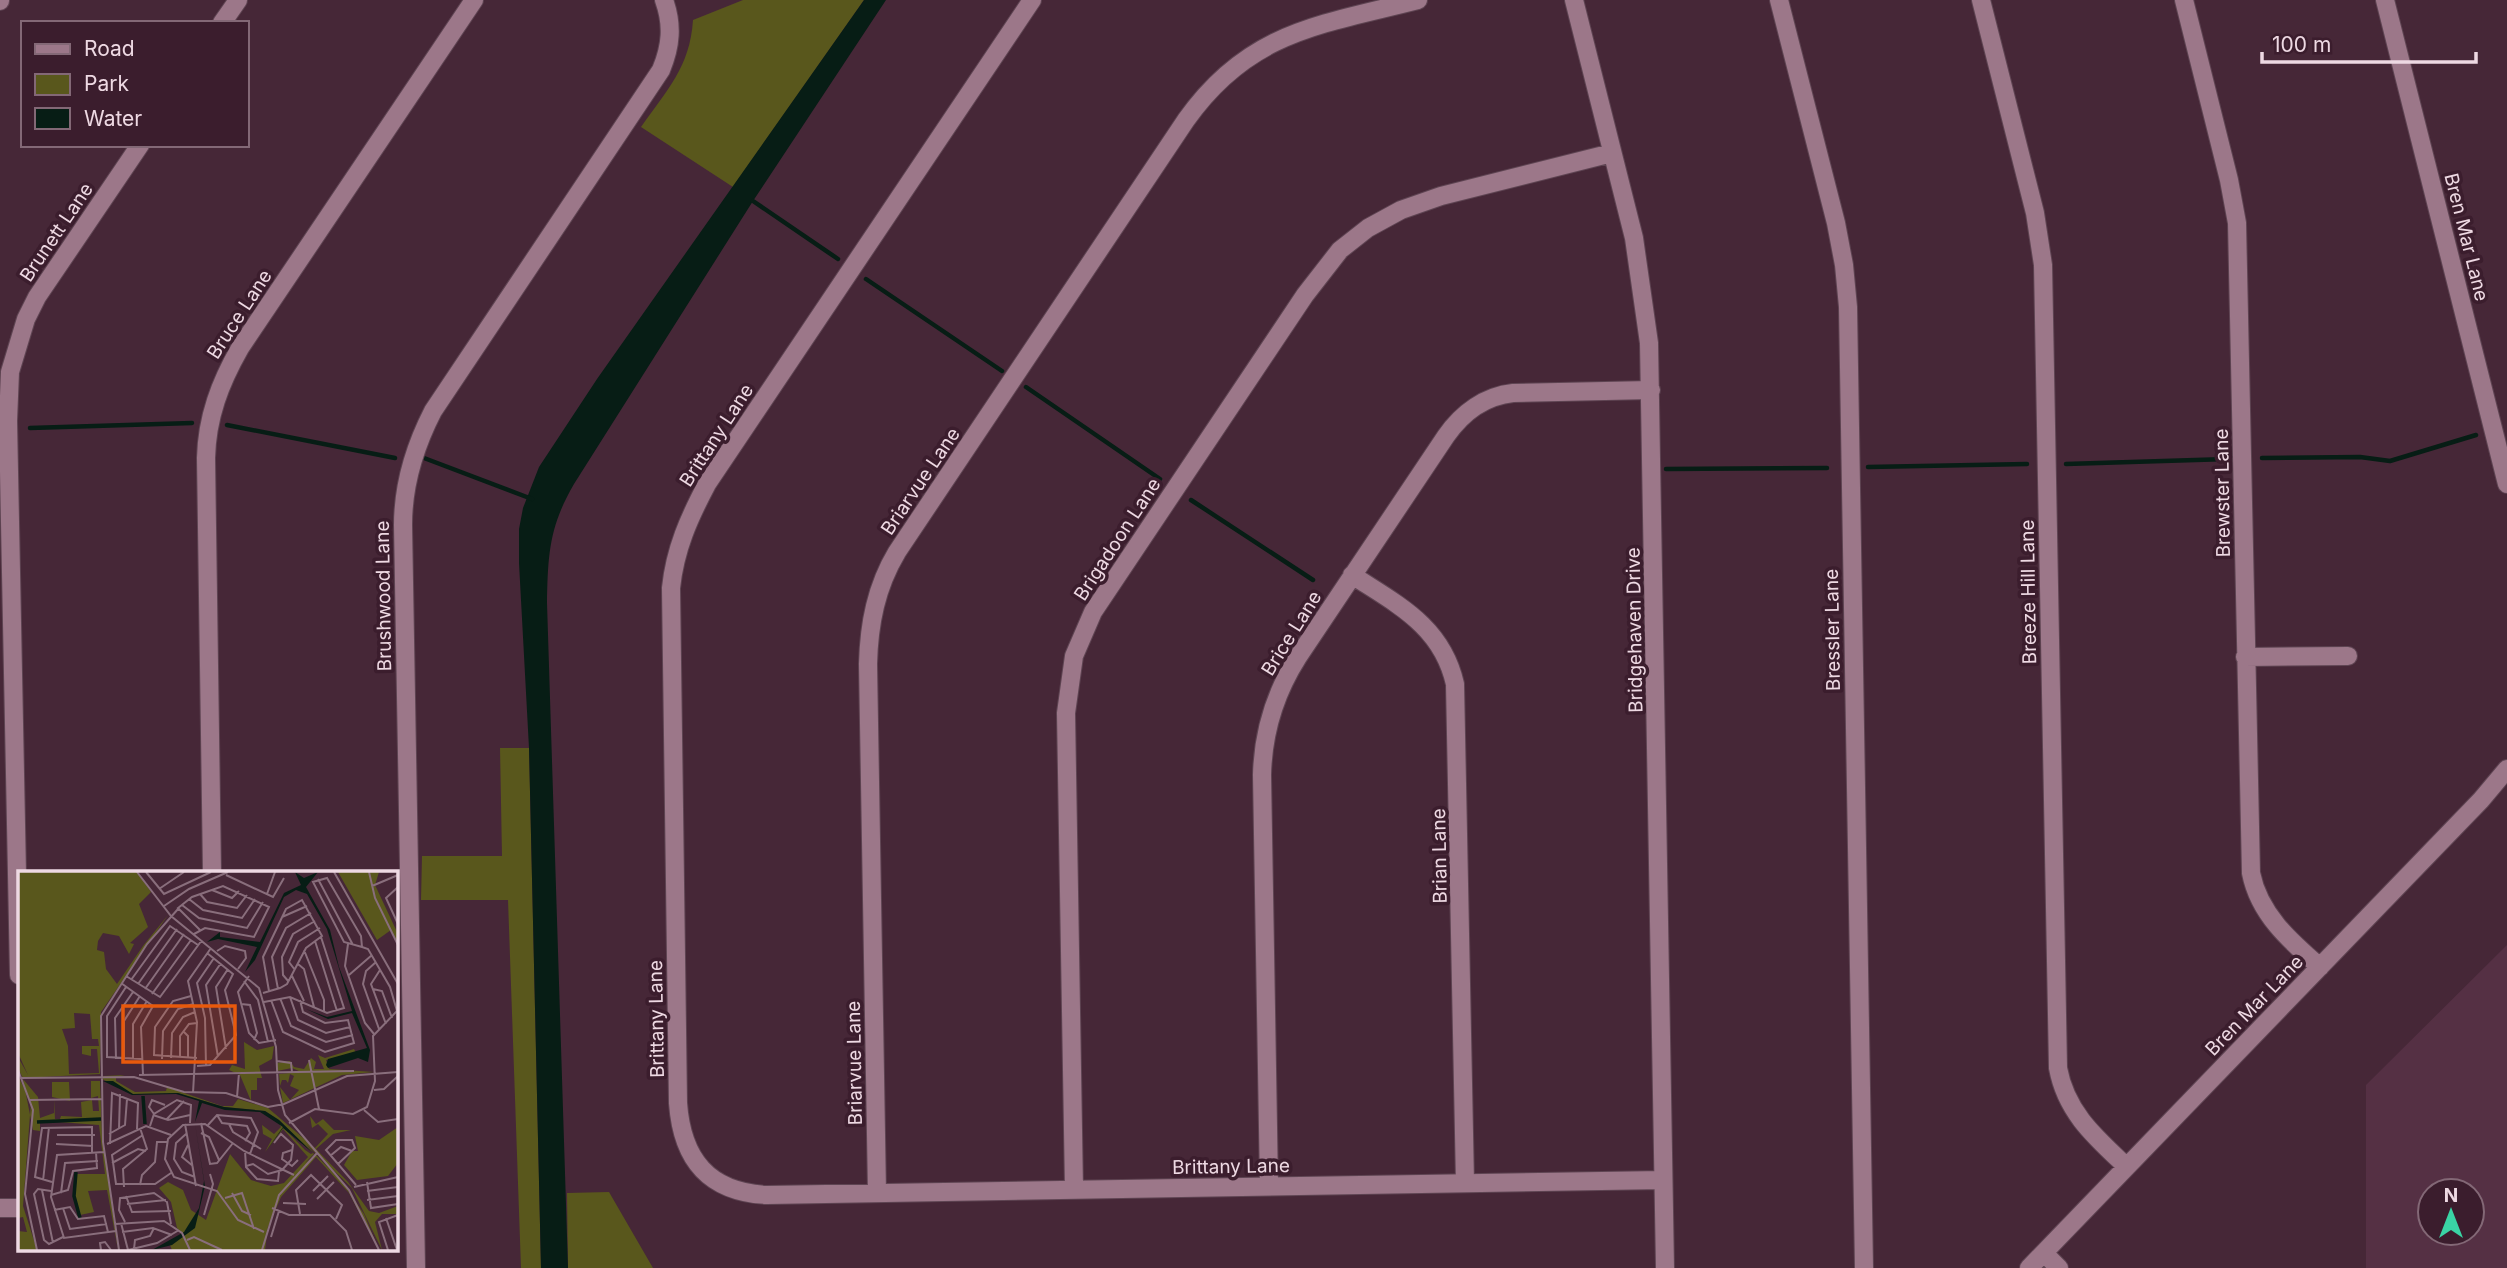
<svg xmlns="http://www.w3.org/2000/svg" width="2507" height="1268" font-family="Inter,sans-serif">
  <rect width="100%" height="100%" fill="#462737"/>
  <path fill="#553044" fill-rule="evenodd" d="M 2507,945 L 2507,1268 L 2366,1268 L 2366,1085 ZM 2430,1191 L 2472,1191 L 2472,1233 L 2430,1233 Z"/>
  <path fill="#59571c" d="M 743,0 L 864,0 L 733,187 L 641,127 C 667,90 690,67 693,20 Z
    M 500,748 L 529,748 L 541,1268 L 521,1268 L 508,900 L 421,900 L 422,856 L 502,856 Z
    M 609,1192 L 653,1268 L 568,1268 L 567,1193 Z"/>
  <path fill="#071d15" d="M 864,0 L 886,0 L 753,201 L 574,484 C 549,527 548,554 547,603 L 568,1268 L 541,1268 L 529,748 L 519,563 L 519,529 L 523,508 L 539,467 L 597,379 Z"/>
  <g fill="none" stroke-linecap="round" stroke-linejoin="round">
    <path stroke="#071d15" stroke-width="4.5" d="M 753,201 L 838,259
      M 866,279 L 1002,371
      M 1026,387 L 1160,479
      M 227,425 L 395,458
      M 30,428 L 192,423
      M 424,458 L 532,499
      M 2262,458 L 2360,457 L 2390,461 L 2476,435
      M 2066,464 L 2228,459
      M 1868,467 L 2027,464
      M 1666,469 L 1827,468
      M 1191,500 L 1313,580"/>
    <defs>
      <path id="minor" d="M 1032,0 L 707,484 C 689,518 675,549 671,588 L 678,1103 C 682,1159 708,1192 767,1195 L 1663,1180
        M 1574,0 L 1634,238 L 1649,343 L 1665,1268
        M 1779,0 L 1836,223 L 1844,265 L 1848,307 L 1864,1268
        M 1981,0 L 2035,213 L 2043,265 L 2058,1068 C 2066,1112 2095,1137 2126,1166
        M 2184,0 L 2229,180 L 2237,223 L 2251,873 C 2259,914 2290,941 2320,967
        M 2385,0 L 2507,484
        M 0,1 L 0,0
        M 222,23 L 238,0
        M 1352,575 C 1398,605 1442,626 1455,684 L 1465,1183
        M 2245,657 L 2348,656
        M 212,872 L 206,458 C 207,417 220,383 240,348 L 474,0
        M 19,975 L 8,421 L 10,372 L 26,319 L 37,297 L 140,145
        M 1269,1186 L 1262,775 C 1263,732 1275,693 1298,657 L 1446,436 C 1462,413 1485,396 1513,393 L 1651,390
        M 1074,1189 L 1066,713 L 1074,656 L 1093,612 L 1305,295 L 1340,250 L 1368,228 L 1401,210 L 1441,196 L 1612,153
        M 877,1193 L 868,664 C 869,624 876,587 897,552 L 1186,120 C 1249,31 1320,25 1418,0
        M 0,1208 L 19,1208
        M 2044,1253 L 2059,1268
        M 416,1268 L 403,525 C 403,484 414,448 433,411 L 661,70 C 671,46 673,25 664,0
        M 2029,1268 L 2481,800 L 2507,769"/>
    </defs>
    <use href="#minor" stroke="#5e4452" stroke-width="20"/>
    <use href="#minor" stroke="#9c7789" stroke-width="18"/>
  </g>
  <g text-anchor="middle" stroke-width="7" stroke-linejoin="round" paint-order="stroke">
    <g font-size="19" fill="#eed9e3" stroke="#3b1d2d">
      <text transform="translate(56 232) rotate(-56)" y="7">Brunett Lane</text>
      <text transform="translate(2467 237) rotate(76)" y="7">Bren Mar Lane</text>
      <text transform="translate(239 314) rotate(-57)" y="7">Bruce Lane</text>
      <text transform="translate(716 435) rotate(-57)" y="7">Brittany Lane</text>
      <text transform="translate(920 481) rotate(-56)" y="7">Briarvue Lane</text>
      <text transform="translate(2222 493) rotate(-91)" y="7">Brewster Lane</text>
      <text transform="translate(1117 539) rotate(-57)" y="7">Brigadoon Lane</text>
      <text transform="translate(2028 592) rotate(-91)" y="7">Breeze Hill Lane</text>
      <text transform="translate(383 596) rotate(-91)" y="7">Brushwood Lane</text>
      <text transform="translate(1634 630) rotate(-91)" y="7">Bridgehaven Drive</text>
      <text transform="translate(1832 630) rotate(-91)" y="7">Bressler Lane</text>
      <text transform="translate(1291 633) rotate(-58)" y="7">Brice Lane</text>
      <text transform="translate(1439 856) rotate(-91)" y="7">Brian Lane</text>
      <text transform="translate(2254 1005) rotate(-46)" y="7">Bren Mar Lane</text>
      <text transform="translate(656 1019) rotate(-91)" y="7">Brittany Lane</text>
      <text transform="translate(854 1063) rotate(-91)" y="7">Briarvue Lane</text>
      <text transform="translate(1231 1166) rotate(-1)" y="7">Brittany Lane</text>
    </g>
  </g>
  <g transform="translate(18 871)">
    <rect width="380" height="380" fill="#462737"/>
    <path d="M 0,1 L 119,1 L 133,21 L 121,33 L 130,56 L 112,72 L 116,73 L 111,83 L 101,65 L 85,62 L 80,70 L 79,79 L 86,81 L 88,98 L 99,113 L 125,75 L 150,44 L 83,141 L 82,203 L 5,207 L 0,198 L 0,186 L 10,204 L 0,182 ZM 56,142 L 72,143 L 74,168 L 80,168 L 81,175 L 64,175 L 64,183 L 73,185 L 73,178 L 79,178 L 81,202 L 51,203 L 50,175 L 44,158 L 57,157 ZM 320,1 L 361,1 L 357,14 L 380,63 L 380,73 L 373,59 L 359,69 ZM 226,171 L 239,179 L 256,175 L 254,188 L 241,195 L 244,207 L 239,207 L 239,219 L 233,219 L 233,230 L 222,204 L 211,199 L 214,194 L 227,198 ZM 336,178 L 338,182 L 308,189 L 311,198 L 356,201 L 324,204 L 265,232 L 262,216 L 272,229 L 281,219 L 272,215 L 276,205 L 272,203 L 270,212 L 268,209 L 264,209 L 262,215 L 261,203 L 283,201 L 274,197 L 259,200 L 259,192 L 272,190 L 276,196 L 286,198 L 293,187 L 298,191 L 296,198 L 306,198 L 300,184 L 307,187 ZM 107,204 L 98,206 L 98,210 L 117,221 L 148,220 L 149,216 L 204,235 L 215,235 L 220,228 L 250,237 L 297,277 L 310,263 L 300,253 L 294,257 L 292,245 L 298,253 L 305,248 L 316,259 L 333,259 L 315,263 L 298,278 L 330,311 L 351,340 L 361,342 L 380,335 L 380,343 L 364,343 L 357,351 L 364,379 L 334,317 L 288,273 L 296,283 L 287,292 L 298,284 L 324,311 L 346,343 L 361,379 L 331,322 L 298,286 L 263,326 L 250,356 L 247,379 L 154,379 L 152,374 L 165,363 L 159,357 L 153,331 L 141,317 L 150,311 L 165,319 L 173,339 L 188,349 L 212,283 L 233,309 L 253,315 L 266,312 L 290,286 L 265,258 L 247,281 L 254,268 L 245,263 L 244,254 L 256,263 L 263,256 L 261,252 L 287,279 L 293,283 L 295,282 L 261,249 L 247,240 L 206,236 L 160,222 L 115,223 L 84,208 L 86,205 ZM 0,205 L 13,231 L 5,335 L 19,379 L 0,379 L 0,360 L 9,361 L 5,346 L 0,347 ZM 5,208 L 20,226 L 22,247 L 36,242 L 36,228 L 37,248 L 42,248 L 43,245 L 64,246 L 63,231 L 74,229 L 75,240 L 81,240 L 80,225 L 73,227 L 73,210 L 82,210 L 84,265 L 100,379 L 89,319 L 70,320 L 76,341 L 62,344 L 57,324 L 59,303 L 87,303 L 81,254 L 27,250 L 22,251 L 22,260 L 15,259 ZM 34,211 L 51,211 L 52,230 L 34,226 ZM 380,256 L 380,292 L 370,305 L 339,309 L 326,294 L 334,280 L 340,280 L 337,265 L 361,269 Z" fill="#59571c" fill-rule="evenodd"/>
    <path d="M 277,1 L 286,7 L 300,1 L 288,16 L 312,59 L 321,96 L 352,179 L 350,191 L 340,187 L 310,197 L 308,194 L 310,188 L 349,177 L 334,142 L 310,148 L 288,138 L 309,146 L 334,140 L 309,58 L 289,23 L 278,19 L 266,26 L 237,89 L 227,101 L 239,76 L 200,68 L 189,71 L 202,61 L 202,66 L 242,71 L 266,22 L 283,14 ZM 85,210 L 95,210 L 115,223 L 160,222 L 206,236 L 247,240 L 261,249 L 295,282 L 265,257 L 248,280 L 265,256 L 242,241 L 207,239 L 184,232 L 177,251 L 181,230 L 158,223 L 114,224 ZM 177,253 L 187,315 L 177,357 L 154,374 L 134,379 L 166,361 L 181,337 L 186,310 Z" fill="#071d15"/>
    <path fill="none" stroke="#071d15" stroke-width="3.5" d="M 125,225 L 127,253M 19,251 L 83,248M 58,301 L 56,325 L 62,347"/>
    <path fill="none" stroke="#896e7c" stroke-width="2" d="M 119,1 L 153,45 L 241,117 L 258,176 L 260,219 L 267,244 L 331,319 L 361,379M 128,1 L 146,23 L 193,1M 316,1 L 380,113M 351,1 L 357,27 L 380,74M 208,4 L 255,26 L 266,7M 300,8 L 335,74M 354,15 L 380,4M 380,16 L 368,27 L 380,53M 141,18 L 166,1M 194,19 L 214,27 L 221,20M 182,23 L 189,31 L 219,37 L 229,24M 249,23 L 257,1M 171,28 L 185,39 L 224,47 L 237,28M 164,34 L 181,47 L 229,57 L 245,31M 146,35 L 171,18 L 210,1M 264,46 L 289,35M 176,63 L 187,57 L 236,66 L 251,36 L 205,15 L 174,26 L 160,37 L 182,59M 297,70 L 319,140M 330,73 L 327,95 L 347,152 L 356,163M 286,79 L 306,129 L 306,140M 199,80 L 207,75 L 227,80 L 228,87 L 220,98M 358,91 L 348,100 L 345,113 L 361,158M 280,93 L 286,98 L 296,136M 277,99 L 271,91 L 280,71 L 302,57M 362,99 L 353,113 L 368,153M 331,104 L 354,84M 108,105 L 142,126 L 184,69M 231,105 L 220,121 L 231,162 L 241,172 L 258,169M 274,105 L 286,130M 113,109 L 152,55 L 180,74M 226,110 L 240,129 L 250,171M 271,111 L 265,104 L 264,86 L 275,63 L 297,50M 103,112 L 135,135 L 123,156 L 125,204M 120,113 L 159,58M 108,116 L 89,145 L 89,186 L 124,188M 127,118 L 166,63M 260,118 L 254,86 L 268,57 L 293,42M 355,118 L 364,120 L 374,147M 245,122 L 262,117 L 269,113 L 288,77 L 304,65 L 284,29 L 268,38 L 245,86 L 251,120M 134,123 L 173,69M 173,125 L 155,130 L 137,156 L 136,184 L 179,187M 272,126 L 280,149 L 308,162 L 332,156M 262,127 L 273,155 L 308,171 L 335,164M 253,129 L 265,161 L 307,181 L 336,172 L 330,149 L 307,152 L 285,141 L 282,129M 246,131 L 272,126 L 309,142 L 326,137 L 303,66M 223,133 L 232,134 L 239,162 L 236,169M 165,160 L 170,165 L 170,187M 208,178 L 198,116 L 210,98M 200,186 L 188,114 L 203,92M 153,187 L 154,162 L 165,146 L 177,141M 162,187 L 162,165 L 171,153 L 179,152M 98,188 L 97,147 L 115,121M 106,188 L 106,150 L 122,125M 115,188 L 115,153 L 129,130M 144,188 L 145,160 L 160,138 L 175,133M 291,189 L 301,238M 259,190 L 273,192 L 274,201M 179,195 L 192,194 L 218,164 L 207,119 L 215,103 L 189,82M 188,195 L 187,147 L 179,112 L 196,87M 0,199 L 15,239 L 7,323 L 19,379M 121,204 L 336,200M 2,207 L 116,206 L 166,221 L 208,222 L 250,236 L 266,233 L 329,205 L 380,201M 356,219 L 366,218 L 380,205M 175,222 L 179,151 L 170,110 L 193,77M 219,226 L 221,202M 11,229 L 84,228M 346,239 L 360,251 L 380,248M 136,243 L 131,236 L 134,229 L 147,234M 135,244 L 150,249 L 172,244M 199,244 L 204,252 L 229,255 L 232,262 L 227,270M 148,249 L 166,230M 183,252 L 192,293 L 199,292 L 215,272M 271,252 L 297,238 L 335,243 L 349,236 L 357,210 L 355,165 L 379,140 L 372,116 L 350,78 L 344,76 L 343,65 L 309,7 L 295,11 L 326,71 L 344,76M 167,253 L 178,315M 211,253 L 215,261 L 243,278M 190,254 L 199,244 L 233,247 L 240,261 L 232,283M 132,255 L 136,243 L 159,229 L 173,234 L 172,252M 101,258 L 102,223M 183,262 L 191,266 L 201,289M 91,263 L 107,254 L 109,228M 168,263 L 158,272 L 156,288 L 164,301 L 177,306M 39,264 L 77,264M 125,264 L 94,284 L 98,313 L 137,313 L 153,302M 38,273 L 75,275M 89,273 L 128,255 L 153,264M 92,273 L 94,222 L 120,232 L 119,258M 170,274 L 164,286 L 175,295M 274,279 L 265,282 L 264,288 L 274,295 L 280,289M 227,280 L 228,296 L 239,308 L 260,310 L 261,301M 86,281 L 39,284 L 33,326 L 46,367 L 98,360M 312,285 L 323,276 L 334,280M 94,292 L 120,278 L 128,280M 320,293 L 337,277 L 334,269 L 318,269 L 308,279 L 338,314M 228,295 L 235,293 L 250,303 L 264,299 L 273,289 L 275,274 L 263,263 L 256,272M 25,310 L 31,256M 34,311 L 17,306 L 24,257 L 74,256 L 74,281M 349,311 L 353,337 L 380,333M 122,314 L 124,304 L 137,291 L 139,271 L 149,271M 106,316 L 105,298 L 129,278 L 122,257M 336,316 L 380,306M 24,319 L 35,372M 33,320 L 20,318 L 16,323 L 26,369 L 31,373 L 45,366M 295,320 L 310,305M 349,320 L 380,316M 43,322 L 47,292 L 80,290M 214,322 L 224,340 L 233,344M 33,324 L 50,319 L 55,300 L 79,297 L 78,281M 108,325 L 114,341 L 153,340M 207,327 L 224,322 L 236,358M 299,328 L 316,311M 349,329 L 380,325M 265,332 L 288,333M 109,333 L 148,329M 45,337 L 52,358 L 89,353M 254,337 L 271,344 L 312,344 L 328,360 L 334,379M 36,339 L 52,336 L 60,348 L 86,345 L 90,361M 282,343 L 278,319 L 293,304 L 324,334 L 318,348M 186,344 L 195,313 L 192,303M 368,347 L 379,379M 107,351 L 101,339 L 102,327 L 136,322 L 149,331 L 153,353M 103,352 L 110,379 L 139,372 L 161,359M 97,353 L 146,350 L 164,362 L 172,379M 104,361 L 135,357 L 154,364M 246,361 L 220,349 L 199,320 L 156,306 L 147,288 L 150,268 L 165,254 L 187,253 L 226,280 L 276,304M 253,366 L 261,340M 169,369 L 176,366 L 204,379M 116,378 L 117,369 L 132,365 L 136,357M 83,379 L 82,372 L 87,371 L 93,379M 101,379 L 85,271 L 83,145 L 129,73 L 160,38M 244,379 L 261,324 L 299,282M 370,379 L 361,351 L 380,344"/>
    <path fill="#e8590c" fill-opacity="0.15" stroke="#e8590c" stroke-width="3.5" d="M 105,135 L 217,135 L 217,191 L 105,191 Z"/>
    <rect width="380" height="380" fill="none" stroke="#eed9e3" stroke-width="3.5"/>
  </g>
  <rect x="21" y="21" width="228" height="126" fill="#3b1d2d" stroke="#836876" stroke-width="2"/>
  <rect x="35" y="44" width="35" height="10" fill="#9c7789" stroke="#836876" stroke-width="2"/>
  <text x="84" y="56" font-size="21" fill="#eed9e3">Road</text>
  <rect x="35" y="74" width="35" height="21" fill="#59571c" stroke="#836876" stroke-width="2"/>
  <text x="84" y="91" font-size="21" fill="#eed9e3">Park</text>
  <rect x="35" y="108" width="35" height="21" fill="#071d15" stroke="#836876" stroke-width="2"/>
  <text x="84" y="126" font-size="21" fill="#eed9e3">Water</text>
  <g transform="translate(2451 1212)"><circle r="33" fill="#3b1d2d" stroke="#836876" stroke-width="2"/>
  <path d="M0-5L12 26L0 18L-12 26Z" fill="#3ad4a5"/>
  <text y="-10" font-size="19" font-weight="bold" text-anchor="middle" fill="#eed9e3">N</text>
  </g>
  <path d="M2262 52v10h214v-10" fill="none" stroke="#eed9e3" stroke-width="3.5"/>
  <text x="2272" y="52" font-size="21" fill="#eed9e3" stroke="#3b1d2d" stroke-width="5" paint-order="stroke">100 m</text>
</svg>
